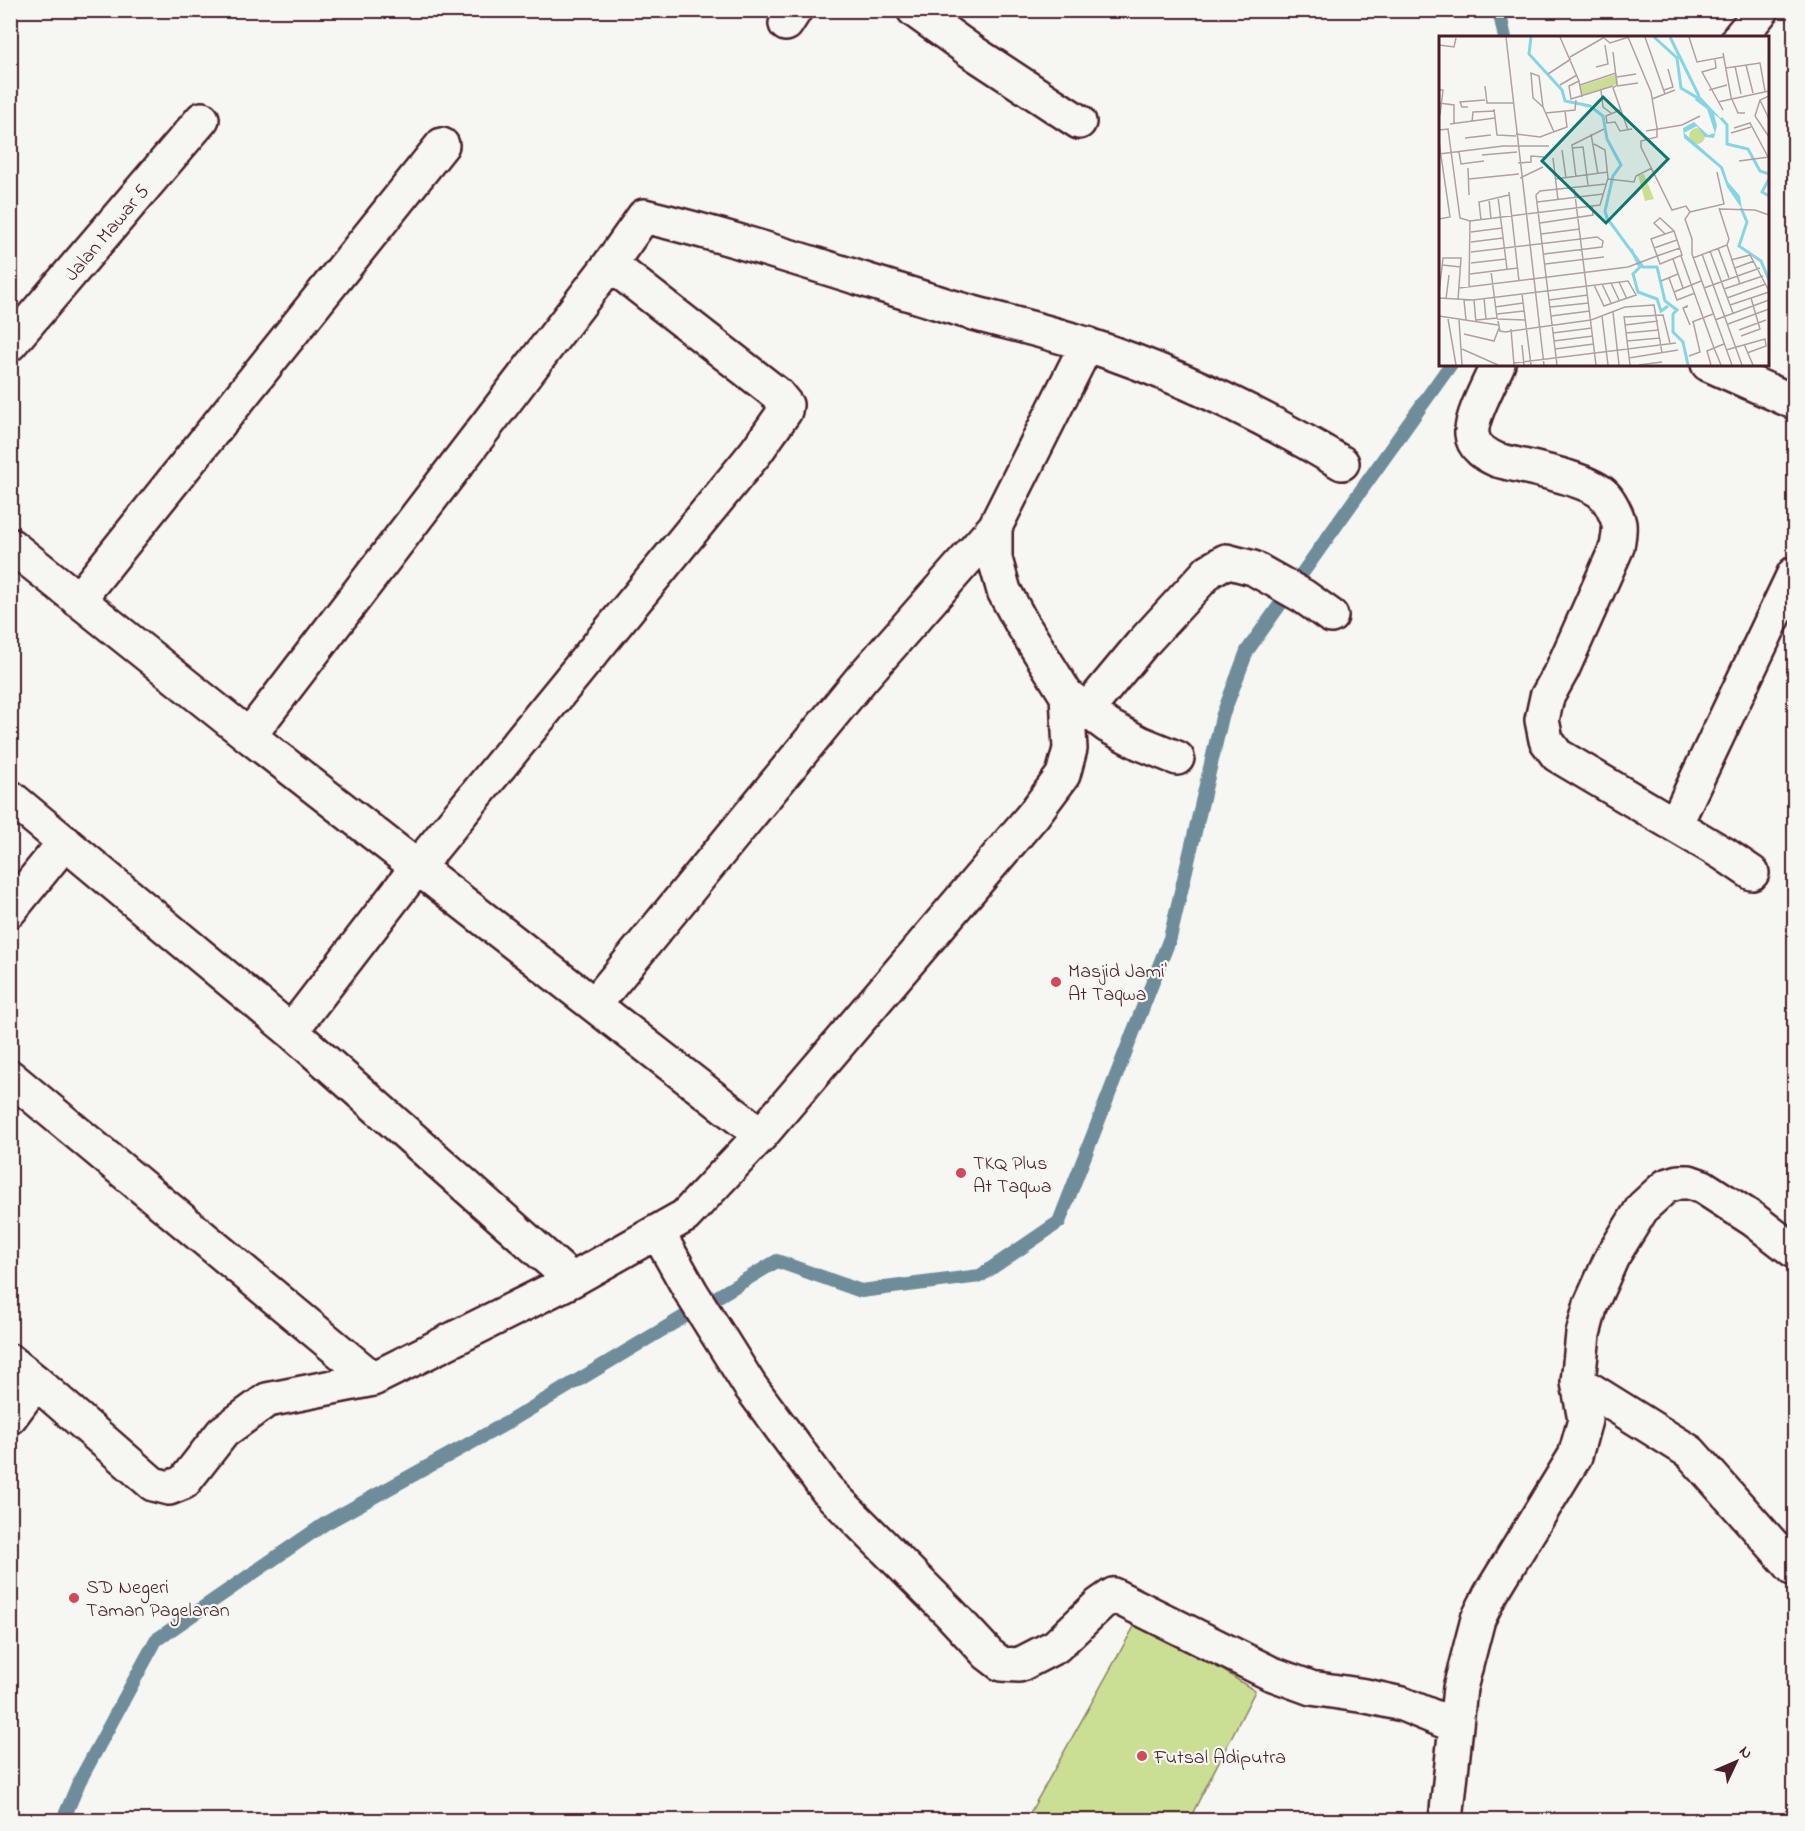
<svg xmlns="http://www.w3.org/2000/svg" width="1805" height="1831" font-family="'Indie Flower',sans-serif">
  <rect width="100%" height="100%" fill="#f6f6f2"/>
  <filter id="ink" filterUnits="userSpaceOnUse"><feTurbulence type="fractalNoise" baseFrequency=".0167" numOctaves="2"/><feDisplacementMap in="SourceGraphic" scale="12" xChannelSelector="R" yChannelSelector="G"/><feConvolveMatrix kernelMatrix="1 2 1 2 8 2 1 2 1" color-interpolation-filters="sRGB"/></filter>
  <g filter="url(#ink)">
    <path fill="#cadf94" stroke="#8a7f60" stroke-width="1.5" d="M 1140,1616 L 1255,1691 L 1189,1820 L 1026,1820 Z"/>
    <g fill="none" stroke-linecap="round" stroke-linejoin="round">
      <path stroke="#6e8c9a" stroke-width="14" d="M 1499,10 L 1505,38
        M 63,1820 L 79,1782 L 156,1640 L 326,1523 L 505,1424 L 777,1261 L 861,1291 L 980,1276 L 1059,1222 L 1170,938 L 1222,717 L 1247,651 L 1451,364"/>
      <defs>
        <path id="street" d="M 914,10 L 971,51 L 1079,122
          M 786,24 L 795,10
          M 1739,38 L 1762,10
          M 10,344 L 202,119
          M 1498,364 C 1491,380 1470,418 1472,434 C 1473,448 1486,455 1497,460 C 1522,467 1587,477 1604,495 C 1610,501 1617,515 1619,524 C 1620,531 1618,540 1617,547 L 1562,670 L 1547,697 L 1542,720 L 1546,740 L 1557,755 L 1724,854 L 1752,873
          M 1708,364 L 1794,402
          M 10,545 L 249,736 L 761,1135
          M 78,600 L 442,145
          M 1069,697 L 1108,726 L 1140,743 L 1177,758
          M 1087,710 L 1141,645 L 1209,571 L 1226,561 L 1253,568 L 1303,596 L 1331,616
          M 249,736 L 610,264 L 644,216 C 744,240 841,273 939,303 C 988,319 1039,328 1088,345 C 1177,374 1262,415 1342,463
          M 10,797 L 291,1031 L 572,1280
          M 1675,825 L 1794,574
          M 10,910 L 65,842
          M 595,1004 L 862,678 L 995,527 L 1087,344
          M 291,1031 L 418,866 L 756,452 L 785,411 L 786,405 L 777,394 L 610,264
          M 10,1077 L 373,1379
          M 658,1233 L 691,1292 L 750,1386 L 827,1490 L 949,1612 L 988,1654 L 1001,1664 L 1019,1665 L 1056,1646 L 1100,1604 L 1113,1595 L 1270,1673 L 1311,1688 L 1366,1696 L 1402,1704 L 1456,1726
          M 10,1361 L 36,1382
          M 1578,1382 L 1690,1452 L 1794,1569
          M 10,1417 L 36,1382 L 153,1484 L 169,1488 L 184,1482 L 223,1432 L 267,1400 L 373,1379 L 572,1280 L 685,1216 L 761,1135 L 1034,814 L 1063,775 L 1070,749 L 1067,696 L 1021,622 L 1004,591 L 995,559 L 995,527
          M 1446,1820 L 1460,1688 L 1478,1619 L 1490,1595 L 1575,1456 L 1585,1420 L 1578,1382 L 1583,1334 L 1591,1304 L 1612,1257 L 1643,1207 L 1666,1186 L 1679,1182 L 1689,1182 L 1703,1187 L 1754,1220 L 1794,1251"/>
      </defs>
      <use href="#street" stroke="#4a1f2b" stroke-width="38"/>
      <use href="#street" stroke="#f6f6f2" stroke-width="33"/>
    </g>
  </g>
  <g fill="#d1495b" stroke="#f6f6f2" stroke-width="2">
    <circle cx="1056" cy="982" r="6"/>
    <circle cx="961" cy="1173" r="6"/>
    <circle cx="74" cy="1598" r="6"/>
    <circle cx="1142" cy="1756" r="6"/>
  </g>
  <g text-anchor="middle" stroke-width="4.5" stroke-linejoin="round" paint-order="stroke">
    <g font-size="20" fill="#4a1f2b" stroke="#f6f6f2">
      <text transform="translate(106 232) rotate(-50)" y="7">Jalan Mawar 5</text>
    </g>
    <g font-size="20" fill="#4a1f2b" stroke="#f6f6f2" text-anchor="start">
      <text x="1068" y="977">Masjid Jami'<tspan x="1068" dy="23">At Taqwa</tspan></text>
      <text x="973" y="1169">TKQ Plus<tspan x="973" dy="23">At Taqwa</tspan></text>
      <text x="86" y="1593">SD Negeri<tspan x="86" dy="23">Taman Pagelaran</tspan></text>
      <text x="1154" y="1763">Futsal Adiputra</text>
    </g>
  </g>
  <g transform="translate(1439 36)">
    <rect width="330" height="330" fill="#f6f6f2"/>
    <path d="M 178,38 L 179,48 L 143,59 L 141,50 ZM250 100a8 8 0 1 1 16 0a8 8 0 1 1-16 0ZM 205,138 L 215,163 L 206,165 L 199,139 Z" fill="#cadf94"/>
    <path d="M 259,58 L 285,86 L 275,78 L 278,90 L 275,102 L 266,101 L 258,90 L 245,97 L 284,131 L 289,146 L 301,160 L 303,173 L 288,151 L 281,132 L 245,102 L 244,92 L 255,86 L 269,99 L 276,97 L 268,73 L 256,64 Z" fill="#86d5e4"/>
    <path fill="none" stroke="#86d5e4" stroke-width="3" d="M 92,1 L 90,18 L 123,54 L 126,65 L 151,70 L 164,80 L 168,103 L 182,129 L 174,140 L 166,175 L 168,182 L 204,231 L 218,231 L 226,265 L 238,274 L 234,278 L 234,296 L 244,306 L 249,329M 215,1 L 238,22 L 242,52 L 262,64M 231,1 L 260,60M 282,82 L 288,89 L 288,108 L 309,113 L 321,135 L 330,138M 330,143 L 323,156 L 330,160M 302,172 L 308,186 L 300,210 L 322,225 L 330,244M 192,213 L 201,231 L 194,238 L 199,256 L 218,263 L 222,275 L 229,270"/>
    <path fill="none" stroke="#b1a0a2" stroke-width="1.5" d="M 67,1 L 105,329M 121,1 L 140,45 L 143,61M 164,1 L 171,7 L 190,1M 189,1 L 212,56 L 218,92 L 218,101 L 202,105 L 202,111 L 233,174 L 247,170 L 251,176M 206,1 L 226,58M 250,1 L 258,26 L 285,21M 0,9 L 15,11 L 17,2M 174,16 L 178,49 L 174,52 L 189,94M 284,17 L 292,61 L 299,77 L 306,77M 131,21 L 164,2M 276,23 L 277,32 L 263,36 L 284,74M 307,29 L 314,57M 296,30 L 302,58M 157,31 L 169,28 L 166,9M 287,32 L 321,27 L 326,55M 109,38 L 132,23M 178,41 L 197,38M 140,45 L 130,50 L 132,63 L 174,50M 121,49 L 138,39M 141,49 L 177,37M 46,50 L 48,67 L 75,67M 178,50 L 199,47M 0,54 L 4,54 L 1,79M 162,54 L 164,71 L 172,77M 225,54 L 234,51 L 229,33M 270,54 L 288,49M 330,60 L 321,64 L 330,83M 213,63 L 236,54M 321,64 L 316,80 L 330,101M 279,66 L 330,55M 0,67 L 15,69 L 15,88M 29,71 L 23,71 L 21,66 L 46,64M 104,71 L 94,62 L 92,37 L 100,40 L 104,71 L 115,96M 55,73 L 58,99 L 77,100M 181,74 L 167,80 L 168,87 L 176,86 L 181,95 L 193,93M 107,77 L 136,74 L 137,64M 33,86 L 34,76 L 56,75M 11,88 L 56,82M 295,92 L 311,87 L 329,121M 0,94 L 9,93 L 21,182 L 31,185M 207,95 L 243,89 L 261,80M 292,97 L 312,91M 77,98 L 101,101 L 128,91 L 126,75M 152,98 L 159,138M 26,102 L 52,99M 0,106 L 11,181 L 0,183M 133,112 L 144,111 L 149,149M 123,114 L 127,142M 20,116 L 22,128 L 45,125M 0,118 L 64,110 L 110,110M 43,119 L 78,116M 114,122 L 119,164M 300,125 L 330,121M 79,127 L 92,126 L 92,120 L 105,121M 29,132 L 30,159M 278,136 L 285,168 L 251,176 L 246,183 L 253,203 L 253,218 L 293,329M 137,141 L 133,109 L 165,93M 81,142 L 104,131M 30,143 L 80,138M 116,143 L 169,136M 169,143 L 195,146 L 197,140 L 213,132M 135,151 L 157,329M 70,156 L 80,245M 59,161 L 68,233M 50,163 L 52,183M 98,166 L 164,158M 280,172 L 290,203 L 288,209M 281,173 L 316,174 L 330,179M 42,184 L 40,166 L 70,159M 101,187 L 154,179 L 153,170 L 161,169 L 169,142 L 166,114 L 155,108M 32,196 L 63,192M 102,198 L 141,193M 226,198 L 215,187 L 221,182 L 235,195 L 243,219 L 221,228 L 212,203 L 226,198 L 235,195M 32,206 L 64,202M 288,209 L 301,248M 215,212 L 238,204M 279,212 L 290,242M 271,215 L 294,277M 32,216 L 158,201 L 164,205 L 163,211 L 105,218M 263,218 L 303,329M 218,220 L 241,212M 242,220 L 275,312 L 285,308M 254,222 L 288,209M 234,223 L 244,252M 292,224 L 311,219 L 330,255M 32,227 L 67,223M 106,228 L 165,221M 3,229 L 22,231M 296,232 L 315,225M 31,238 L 79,232M 230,242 L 238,264 L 256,257M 222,245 L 239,238M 180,246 L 188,263M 172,247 L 180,264M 163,248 L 172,267M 30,251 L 31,185 L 153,170M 20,252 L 189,231 L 218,220M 265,252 L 321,232M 285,253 L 324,240M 235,256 L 262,245M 0,257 L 4,222 L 22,222 L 19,264M 83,258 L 92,329M 0,262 L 34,264 L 189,245 L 197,259 L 165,270 L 155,249M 45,262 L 47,283M 288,262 L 327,248M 7,263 L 10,239M 25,264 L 27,284M 35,264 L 37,287M 110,264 L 149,259M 291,269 L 330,256M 56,271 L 84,267M 111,271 L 150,267M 244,272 L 248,270 L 248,271 L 244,272 L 251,289M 174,276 L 180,329M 58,278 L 85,275M 0,280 L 59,289M 112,280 L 151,275M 163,280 L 169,329M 185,280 L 191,329M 185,281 L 224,279 L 231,307M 9,283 L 17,329M 58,283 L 86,284M 20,284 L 23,329M 37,284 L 58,282 L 52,235M 276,284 L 330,264M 59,285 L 61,295 L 66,296 L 152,284 L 186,271 L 215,269 L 223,317M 253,286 L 274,278M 289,288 L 330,273M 186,289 L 219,285M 72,293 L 75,329M 300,294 L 327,284M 114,297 L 153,292M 187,297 L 220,294M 25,298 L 55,305 L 60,292M 302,300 L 321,293 L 312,262M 115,305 L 154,300M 188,305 L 221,302M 305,308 L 314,329M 83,309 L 85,329M 23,313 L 59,329M 116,313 L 155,308M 287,314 L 326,303 L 327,310 L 308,317M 250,320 L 261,316 L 254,285M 190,322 L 239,314M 75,327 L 237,307M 118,329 L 97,159 L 101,155 L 167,148M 200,329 L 223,326M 272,329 L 268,315 L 275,312 L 282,329"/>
    <path fill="#0f766e" fill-opacity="0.15" stroke="#0f766e" stroke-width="3" d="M 164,61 L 229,123 L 167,187 L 103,125 Z"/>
    <rect width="330" height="330" fill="none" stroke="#4a1f2b" stroke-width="3"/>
  </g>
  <rect width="1805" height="1831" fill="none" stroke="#f6f6f2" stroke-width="36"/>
  <rect x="18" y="18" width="1769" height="1795" fill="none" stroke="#4a1f2b" stroke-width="2" filter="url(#ink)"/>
  <g transform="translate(1736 1762) rotate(46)" stroke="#f6f6f2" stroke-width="4.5" paint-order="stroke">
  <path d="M0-4.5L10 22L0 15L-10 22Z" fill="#4a1f2b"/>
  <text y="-9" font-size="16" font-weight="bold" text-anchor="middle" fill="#4a1f2b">N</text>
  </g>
</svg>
